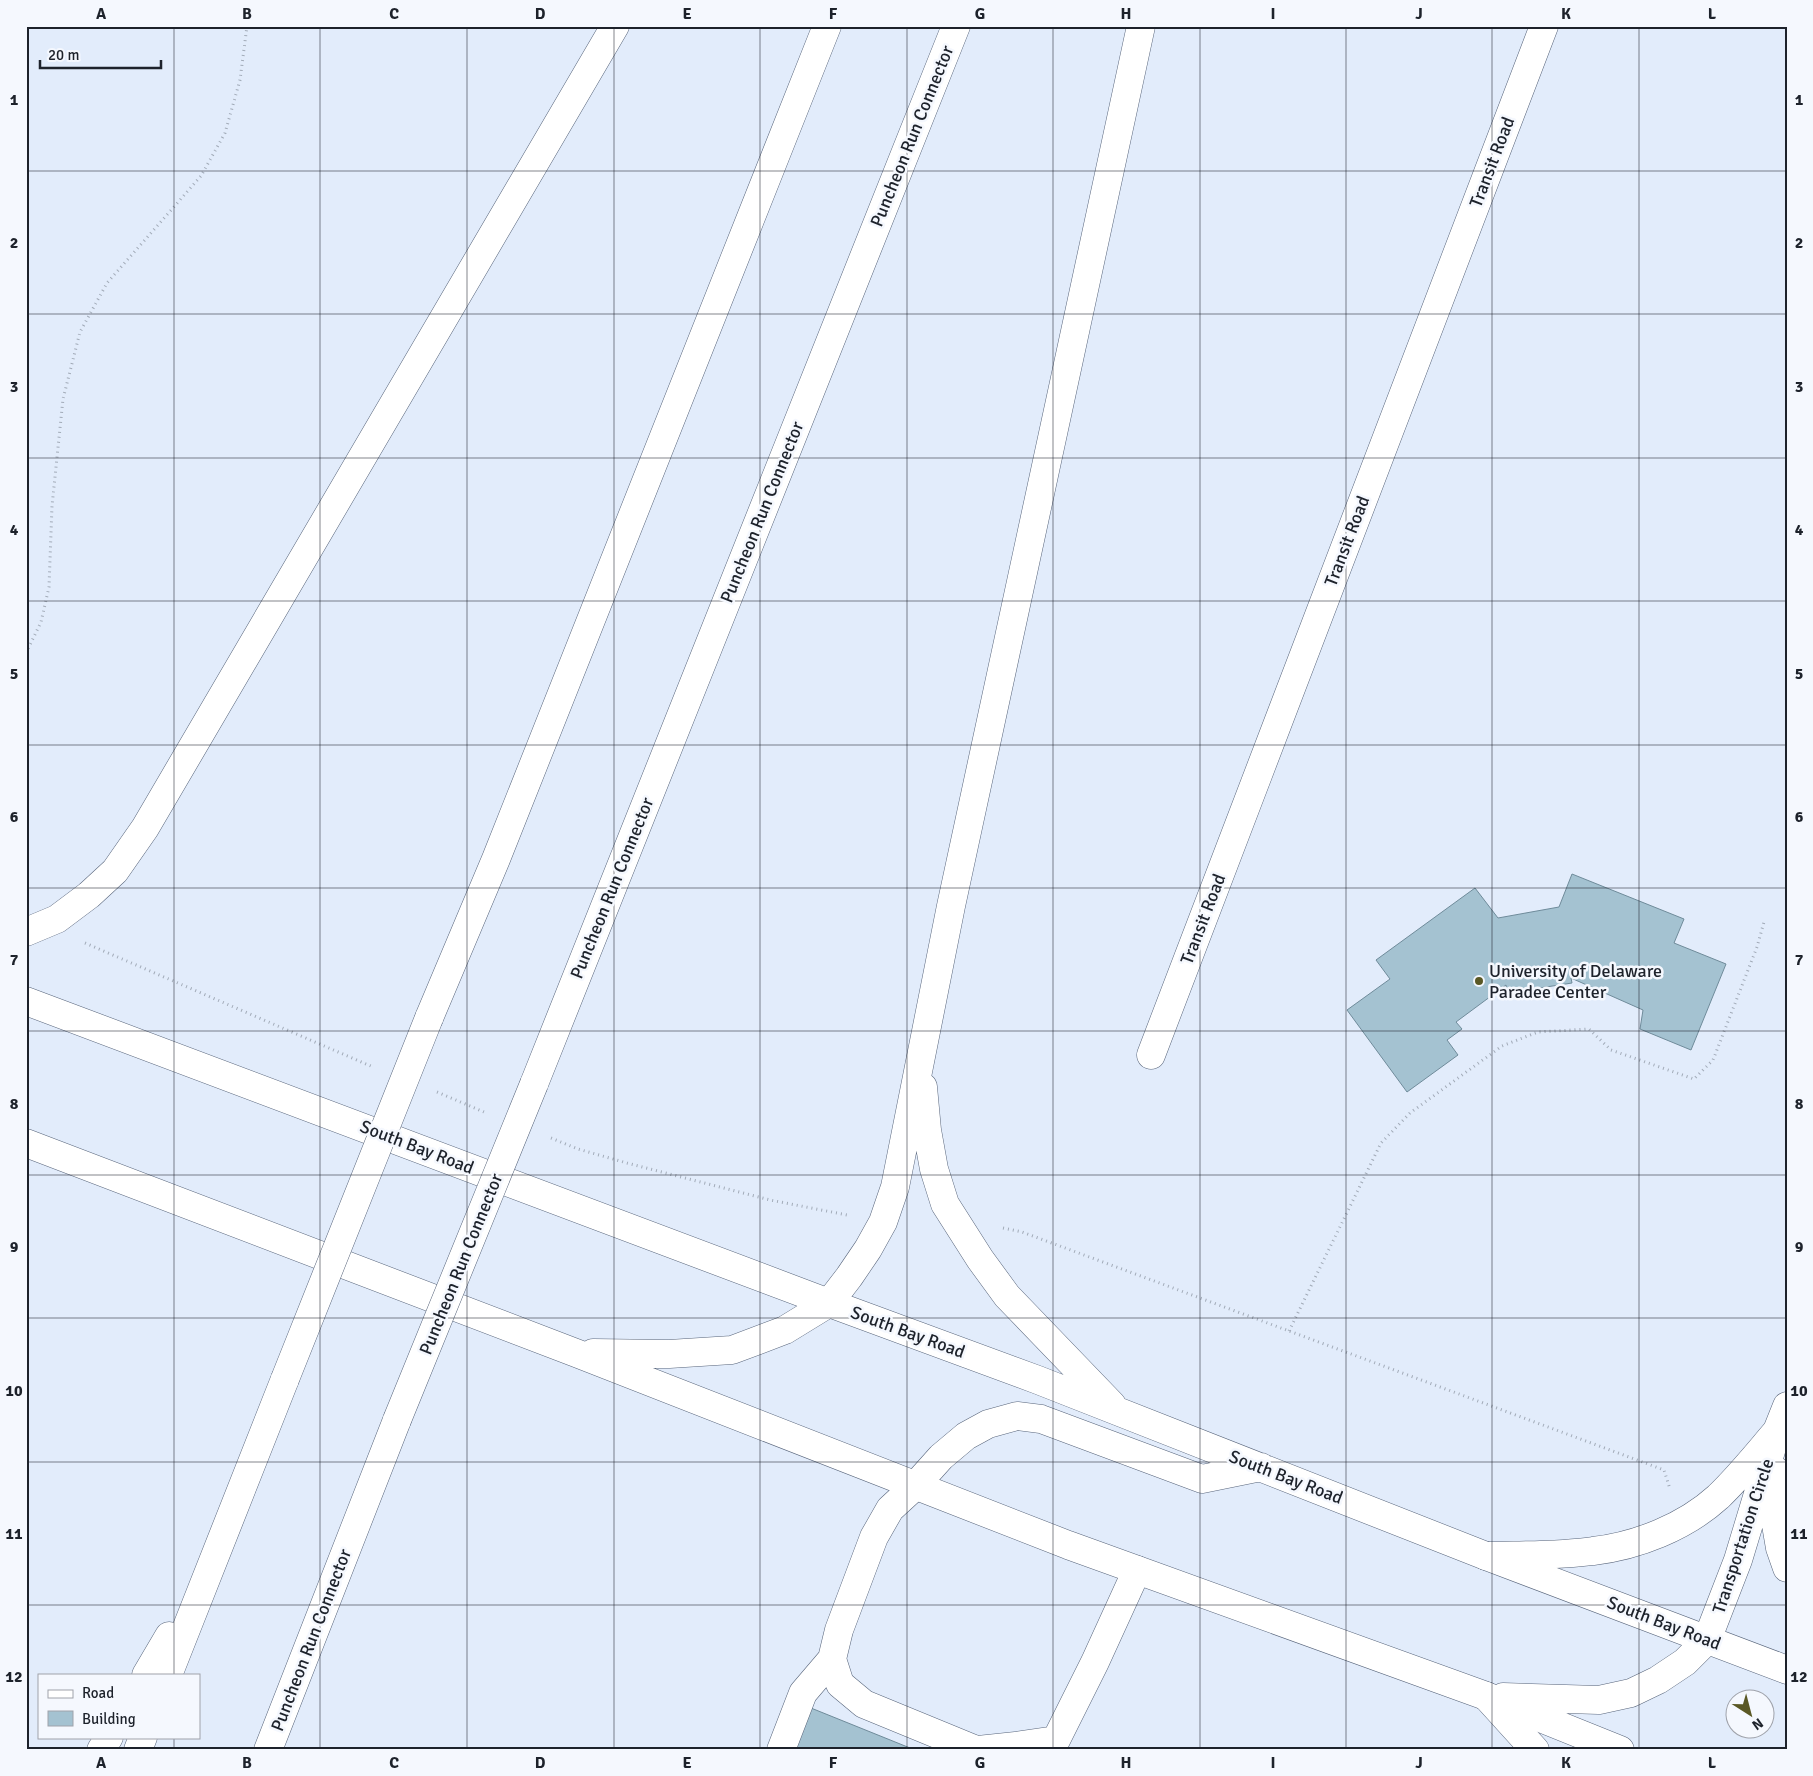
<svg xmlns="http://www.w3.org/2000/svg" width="1813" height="1776" font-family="Signika,sans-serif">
  <rect width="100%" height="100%" fill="#e2ecfb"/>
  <path fill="#a4c2d1" stroke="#6f8b9a" d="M 1572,874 L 1684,919 L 1674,943 L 1726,964 L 1691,1050 L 1640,1029 L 1643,1010 L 1571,978 L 1572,983 L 1507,993 L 1506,985 L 1456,1022 L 1462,1029 L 1447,1040 L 1458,1055 L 1407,1092 L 1347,1010 L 1390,979 L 1376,960 L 1475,888 L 1498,918 L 1559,907 Z
    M 806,1706 L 915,1750 L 791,1750 Z"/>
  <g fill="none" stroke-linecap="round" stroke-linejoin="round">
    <defs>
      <path id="minor" d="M 1151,1055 L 1544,26
        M 1775,1470 L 1773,1507 L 1780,1548 L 1787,1568
        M 915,1486 L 890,1509 L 874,1537 L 839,1630 L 832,1659 L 840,1684 L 864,1704 L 976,1750
        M 1486,1556 C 1522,1555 1558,1556 1593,1551 C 1637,1546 1685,1527 1718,1497 C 1739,1477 1758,1453 1777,1431
        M 1707,1640 L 1738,1560 L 1777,1431 L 1787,1406
        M 1486,1696 L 1535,1750
        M 781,1750 L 803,1693 L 832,1659
        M 978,1750 L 1016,1746 L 1056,1740 L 1095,1662 L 1137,1570"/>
      <path id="highway" d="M 26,932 L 57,919 L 89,895 L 115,871 L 145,828 L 615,26
        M 26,1001 L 829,1303 L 1038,1380 L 1486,1556 L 1787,1670
        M 429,1018 L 496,859 L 827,26
        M 534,1084 L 956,26
        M 923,1087 L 927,1130 L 934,1169 L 945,1204 L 980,1259 L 1007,1296 L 1112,1405
        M 26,1143 L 576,1353 L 1068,1545 L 1486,1696 L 1620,1750
        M 593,1353 L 669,1354 L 732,1350 L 785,1330 L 829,1303 L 849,1277 L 868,1249 L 883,1222 L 895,1187 L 951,906 L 1141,26
        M 915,1486 L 941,1457 L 966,1436 L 988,1424 L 1017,1416 L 1041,1419 L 1202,1479 L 1261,1467
        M 146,1675 L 169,1636
        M 168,1675 L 285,1379
        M 1503,1697 L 1599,1700 L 1631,1693 L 1658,1680 L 1685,1662 L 1707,1640
        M 101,1750 L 109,1737
        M 138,1750 L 143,1737
        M 268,1750 L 397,1420"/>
    </defs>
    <use href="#minor" stroke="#58657b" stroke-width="29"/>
    <use href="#highway" stroke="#58657b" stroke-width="29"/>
    <path stroke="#a2abb8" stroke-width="3" stroke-dasharray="1 4" stroke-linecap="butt" d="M 26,653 L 41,622 L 49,587 L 52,506 L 63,399 L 80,332 L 107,283 L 201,176 L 225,133 L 240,80 L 247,26
      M 85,943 L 373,1067
      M 437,1092 L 484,1112
      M 551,1138 L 578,1149 L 627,1163 L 770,1200 L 847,1215
      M 1003,1228 L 1022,1232 L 1664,1470 L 1670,1489
      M 1289,1331 L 1381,1143 L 1410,1113 L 1502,1046 L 1538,1032 L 1589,1029 L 1611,1050 L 1694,1079 L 1713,1060 L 1757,947 L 1764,922"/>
    <use href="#minor" stroke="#fff" stroke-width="28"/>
    <use href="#highway" stroke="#fff" stroke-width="28"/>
    <defs>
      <path id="highway-bridge" d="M 285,1379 L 429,1018
        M 397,1420 L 534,1084"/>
    </defs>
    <use href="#highway-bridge" stroke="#58657b" stroke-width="29" stroke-linecap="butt"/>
    <use href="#highway-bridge" stroke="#fff" stroke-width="28"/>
  </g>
  <path fill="none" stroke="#1d222b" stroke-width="1" stroke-opacity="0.55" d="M 174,26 L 174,1675M 320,26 L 320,1750M 467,26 L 467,1750M 614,26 L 614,1750M 760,26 L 760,1750M 907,26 L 907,1750M 1053,26 L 1053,1750M 1200,26 L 1200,1750M 1346,26 L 1346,1750M 1492,26 L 1492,1750M 1639,26 L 1639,1750M 26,171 L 1787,171M 26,314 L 1787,314M 26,458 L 1787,458M 26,601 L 1787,601M 26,745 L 1787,745M 26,888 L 1787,888M 26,1031 L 1787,1031M 26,1175 L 1787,1175M 26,1318 L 1787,1318M 26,1462 L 1787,1462M 26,1605 L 1787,1605M 174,1737 L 174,1750"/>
  <circle fill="#5a5825" stroke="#f5f8fe" stroke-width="2" cx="1479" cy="981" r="5"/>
  <g text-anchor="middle" stroke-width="5" stroke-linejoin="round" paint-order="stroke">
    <g font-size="18" fill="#1d222b" stroke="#f5f8fe">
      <text transform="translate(912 136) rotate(-68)" y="6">Puncheon Run Connector</text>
      <text transform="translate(1492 162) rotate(-69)" y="6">Transit Road</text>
      <text transform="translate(762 512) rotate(-68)" y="6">Puncheon Run Connector</text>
      <text transform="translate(1347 541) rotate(-69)" y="6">Transit Road</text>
      <text transform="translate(612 888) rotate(-68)" y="6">Puncheon Run Connector</text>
      <text transform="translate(1203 919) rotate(-69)" y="6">Transit Road</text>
      <text transform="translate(417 1147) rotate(21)" y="6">South Bay Road</text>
      <text transform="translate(461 1264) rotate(-68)" y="6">Puncheon Run Connector</text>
      <text transform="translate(908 1332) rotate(20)" y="6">South Bay Road</text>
      <text transform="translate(1286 1477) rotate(21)" y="6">South Bay Road</text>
      <text transform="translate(1743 1536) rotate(-72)" y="6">Transportation Circle</text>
      <text transform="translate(1664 1623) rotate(21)" y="6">South Bay Road</text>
      <text transform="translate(311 1640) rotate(-69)" y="6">Puncheon Run Connector</text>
    </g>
    <g font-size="18" fill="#1d222b" stroke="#f5f8fe" text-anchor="start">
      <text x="1489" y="977">University of Delaware<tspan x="1489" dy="21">Paradee Center</tspan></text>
    </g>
  </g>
  <rect width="1813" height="1776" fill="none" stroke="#f5f8fe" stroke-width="55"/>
  <rect x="38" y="1674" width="162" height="65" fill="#f5f8fe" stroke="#9fa2aa"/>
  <rect x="48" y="1690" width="25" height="8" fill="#ffffff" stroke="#9fa2aa"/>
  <text x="82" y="1698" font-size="15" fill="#1d222b">Road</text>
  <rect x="48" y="1711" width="25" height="15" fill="#a4c2d1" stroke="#9fa2aa"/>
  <text x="82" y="1724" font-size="15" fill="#1d222b">Building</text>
  <g transform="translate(1750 1714) rotate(144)"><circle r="24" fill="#f5f8fe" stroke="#9fa2aa"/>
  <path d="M0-4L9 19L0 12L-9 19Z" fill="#5a5825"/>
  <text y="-8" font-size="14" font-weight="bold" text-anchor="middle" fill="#1d222b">N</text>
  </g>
  <path d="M40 60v8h121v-8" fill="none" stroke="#1d222b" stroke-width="2.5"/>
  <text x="48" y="60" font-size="15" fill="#1d222b" stroke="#f5f8fe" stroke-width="4" paint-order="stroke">20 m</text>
  <rect x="28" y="28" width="1758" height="1720" fill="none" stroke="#1d222b" stroke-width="2"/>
  <g font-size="16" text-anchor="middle" font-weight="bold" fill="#1d222b">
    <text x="101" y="19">A</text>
    <text x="247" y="19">B</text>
    <text x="394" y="19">C</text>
    <text x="540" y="19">D</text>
    <text x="687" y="19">E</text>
    <text x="833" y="19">F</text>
    <text x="980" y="19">G</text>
    <text x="1126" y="19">H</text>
    <text x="1273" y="19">I</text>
    <text x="1419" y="19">J</text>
    <text x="1566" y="19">K</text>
    <text x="1712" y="19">L</text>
    <text x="14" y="105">1</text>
    <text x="1799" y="105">1</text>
    <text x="14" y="248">2</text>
    <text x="1799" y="248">2</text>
    <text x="14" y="392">3</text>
    <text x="1799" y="392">3</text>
    <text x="14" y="535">4</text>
    <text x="1799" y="535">4</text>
    <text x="14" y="679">5</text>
    <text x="1799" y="679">5</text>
    <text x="14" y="822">6</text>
    <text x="1799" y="822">6</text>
    <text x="14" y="965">7</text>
    <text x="1799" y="965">7</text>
    <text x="14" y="1109">8</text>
    <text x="1799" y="1109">8</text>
    <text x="14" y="1252">9</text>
    <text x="1799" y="1252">9</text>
    <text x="14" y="1396">10</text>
    <text x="1799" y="1396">10</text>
    <text x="14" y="1539">11</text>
    <text x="1799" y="1539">11</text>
    <text x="14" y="1682">12</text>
    <text x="1799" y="1682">12</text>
    <text x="101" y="1768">A</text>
    <text x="247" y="1768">B</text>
    <text x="394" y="1768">C</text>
    <text x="540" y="1768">D</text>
    <text x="687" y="1768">E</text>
    <text x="833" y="1768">F</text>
    <text x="980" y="1768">G</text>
    <text x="1126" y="1768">H</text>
    <text x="1273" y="1768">I</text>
    <text x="1419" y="1768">J</text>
    <text x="1566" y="1768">K</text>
    <text x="1712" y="1768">L</text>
  </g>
</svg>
